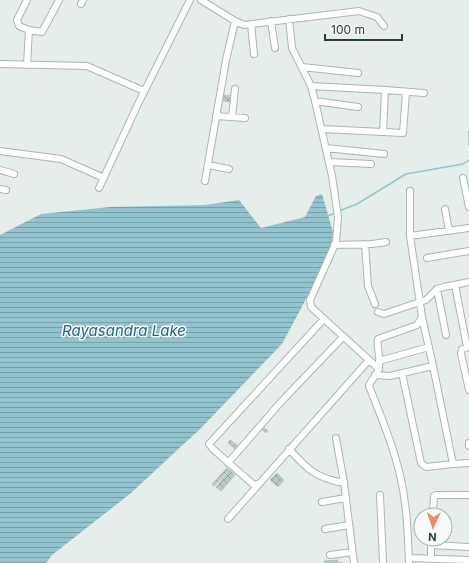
<svg xmlns="http://www.w3.org/2000/svg" width="469" height="563" font-family="Inter,sans-serif">
  <defs>
    <pattern id="water-rules" width="6" height="5" patternUnits="userSpaceOnUse"><rect width="6" height="5" fill="#93c3ce"/><path d="M0 2.5h6" fill="none" stroke="#78a0a8"/></pattern>
    <pattern id="building-cross-hatch" width="8" height="8" patternUnits="userSpaceOnUse"><rect width="8" height="8" fill="#bcc9c4"/><path d="M0 0l8 8M0 8l8-8" fill="none" stroke="#99a5a0"/></pattern>
  </defs>
  <rect width="100%" height="100%" fill="#e6eeeb"/>
  <path fill="url(#water-rules)" d="M 322,194 L 333,232 L 331,252 L 282,344 L 200,429 L 131,493 L 52,555 L 46,563 L 0,563 L 0,235 L 41,214 L 110,207 L 205,205 L 239,200 L 261,228 L 305,217 L 316,196 Z"/>
  <g fill="none" stroke-linecap="round" stroke-linejoin="round">
    <path stroke="#93c3ce" stroke-width="1.5" d="M 469,131 L 469,145
      M 339,211 L 357,204 L 406,174 L 463,164 L 469,160
      M 328,216 L 335,213"/>
  </g>
  <path fill="url(#building-cross-hatch)" stroke="#b9c7c2" d="M 223,95 L 233,96 L 232,102 L 222,101 Z
    M 263,427 L 268,431 L 266,433 L 261,429 Z
    M 230,440 L 237,445 L 235,449 L 228,443 Z
    M 227,468 L 229,470 L 214,486 L 212,484 Z
    M 230,470 L 235,475 L 221,491 L 216,487 Z
    M 277,473 L 284,480 L 278,487 L 270,480 Z
    M 338,560 L 338,563 L 343,563 L 325,563 L 324,561 Z"/>
  <g fill="none" stroke-linecap="round" stroke-linejoin="round">
    <defs>
      <path id="street" d="M 201,0 L 235,21 L 244,25 L 359,11 L 377,17 L 384,26
        M 81,4 L 83,0
        M 289,19 L 292,48 L 311,86 L 315,101 L 332,176 L 338,217 L 336,242 L 310,300 L 311,307 L 379,369
        M 271,21 L 275,48
        M 251,24 L 254,54
        M 29,30 L 42,32 L 59,0
        M 0,64 L 87,66 L 144,91
        M 27,65 L 29,30 L 19,26 L 17,20 L 27,0
        M 302,67 L 358,73
        M 311,86 L 385,90 L 383,132 L 322,129
        M 385,90 L 424,93
        M 315,101 L 358,107
        M 216,116 L 245,118
        M 232,117 L 235,89
        M 383,132 L 403,133 L 406,92
        M 326,148 L 384,154
        M 0,151 L 61,159 L 104,178
        M 329,162 L 371,164
        M 208,165 L 229,169
        M 0,170 L 14,174
        M 463,178 L 469,207
        M 205,181 L 226,60 L 235,21
        M 99,188 L 138,104 L 190,0
        M 0,189 L 6,190
        M 445,209 L 449,231
        M 410,236 L 469,228
        M 365,244 L 368,286 L 375,304
        M 334,245 L 372,244 L 386,242
        M 427,258 L 469,251
        M 455,285 L 467,347
        M 437,289 L 446,335
        M 378,312 L 384,314 L 426,300 L 437,289 L 444,287 L 469,282
        M 422,317 L 433,366
        M 469,347 L 462,349 L 461,354 L 469,390
        M 379,361 L 429,347
        M 402,373 L 421,463 L 426,467 L 453,464
        M 375,375 L 390,376 L 433,366 L 453,464 L 469,463
        M 336,438 L 344,483 L 354,563
        M 469,443 L 469,446
        M 289,449 C 308,470 316,478 344,483
        M 228,463 L 280,403 L 343,337
        M 257,484 L 254,485 L 213,449 L 209,444 L 323,320
        M 380,495 L 383,563
        M 322,502 L 346,498
        M 433,515 L 434,496 L 436,495 L 469,495
        M 228,519 L 369,360
        M 325,529 L 349,525
        M 330,555 L 352,552
        M 409,558 L 469,560
        M 431,558 L 431,545 L 469,547
        M 409,563 C 408,543 408,524 405,504 C 401,464 384,424 369,386 C 371,379 378,375 379,367 C 381,357 376,346 378,339 L 417,325 L 422,317 L 410,236 L 410,191"/>
    </defs>
    <use href="#street" stroke="#a9b6b2" stroke-width="8"/>
    <use href="#street" stroke="#fff" stroke-width="6"/>
  </g>
  <g text-anchor="middle" stroke-width="3" stroke-linejoin="round" paint-order="stroke">
    <g font-size="15" font-style="italic" fill="#246677" stroke="#f7faf9">
      <text x="124" y="336">Rayasandra Lake</text>
    </g>
  </g>
  <g transform="translate(433 527) rotate(183)"><circle r="19" fill="#f7faf9" stroke="#a3afac"/>
  <path d="M0-3L7 15L0 10L-7 15Z" fill="#e78d6b"/>
  <text y="-6" font-size="11" font-weight="bold" text-anchor="middle" fill="#263f39">N</text>
  </g>
  <path d="M325 34v6h77v-6" fill="none" stroke="#263f39" stroke-width="2"/>
  <text x="331" y="34" font-size="12" fill="#263f39" stroke="#f7faf9" stroke-width="3" paint-order="stroke">100 m</text>
</svg>
